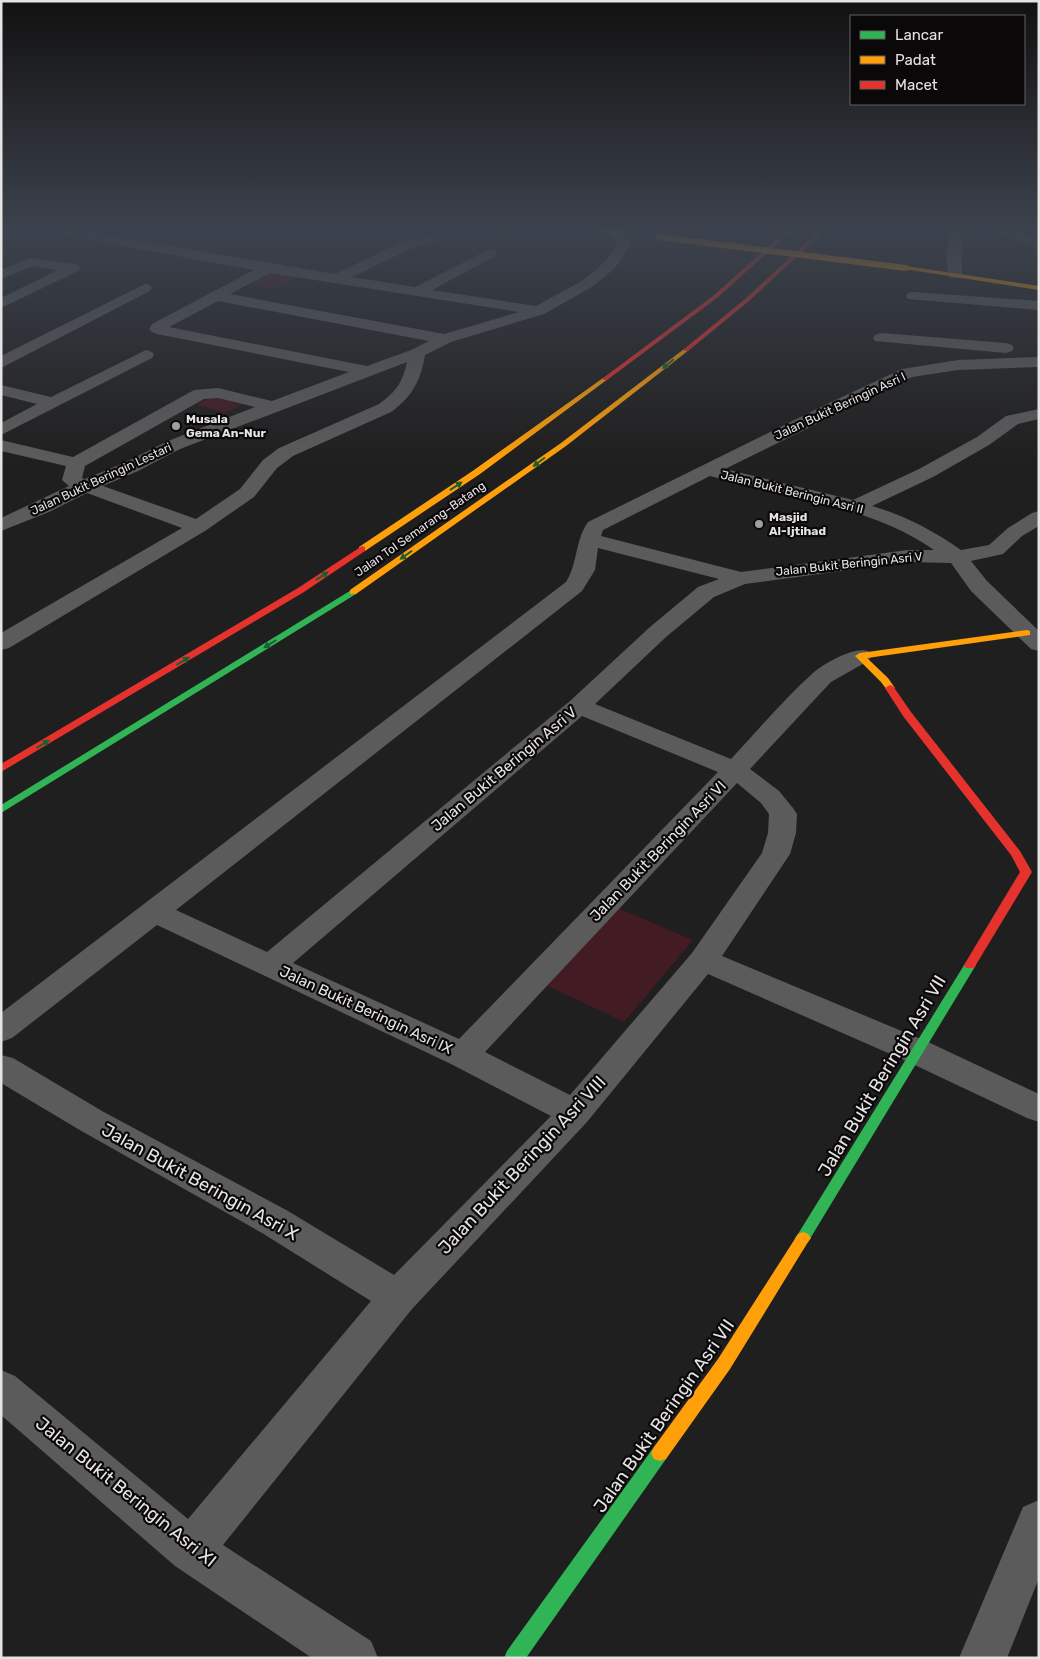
<svg xmlns="http://www.w3.org/2000/svg" width="1040" height="1659" font-family="Rubik,sans-serif">
  <rect width="100%" height="100%" fill="#201f1f"/>
  <path fill="#431b22" d="M 272,273 L 297,277 L 276,288 L 250,284 Z
    M 215,396 L 243,405 L 224,413 L 196,404 Z
    M 618,908 L 693,940 L 624,1022 L 546,985 Z"/>
  <g fill="none" stroke-linecap="round" stroke-linejoin="round">
    <path fill="#5c5b5b" fill-rule="evenodd" d="M 44,229 L 73,229 L 335,274 L 404,241 L 430,235 L 435,236 L 437,239 L 435,242 L 414,247 L 352,277 L 415,287 L 490,249 L 495,250 L 497,253 L 495,256 L 432,290 L 536,306 L 580,282 L 596,270 L 608,258 L 617,244 L 606,233 L 608,230 L 618,230 L 631,243 L 619,263 L 606,276 L 590,288 L 544,314 L 451,342 L 425,355 C 421,380 412,397 391,412 L 293,456 L 277,468 L 254,497 L 205,531 L 9,648 L 1,650 L 1,633 L 182,528 L 87,493 L 49,512 L 1,531 L 1,518 L 69,486 L 62,480 L 66,466 L 1,451 L 1,440 L 73,457 L 194,390 L 218,388 L 272,401 L 349,372 L 157,334 L 152,332 L 149,329 L 152,324 L 254,270 L 51,233 ZM 270,273 L 519,312 L 444,334 L 230,294 ZM 218,301 L 429,341 L 411,350 L 367,366 L 169,327 ZM 407,362 C 403,382 395,393 379,404 L 279,448 L 263,460 L 240,489 L 196,519 L 103,486 L 138,471 L 180,449 ZM 218,398 L 255,407 L 168,441 L 124,463 L 85,479 L 82,478 L 85,466 L 204,399 Z
      M 211,229 L 228,229 L 216,236 L 211,235 L 209,232 Z
      M 955,229 L 972,229 L 962,236 L 962,275 L 960,278 L 950,278 C 944,267 948,247 948,234 Z
      M 989,229 L 1009,229 L 1039,239 L 1039,248 L 991,232 Z
      M 30,258 L 73,264 L 78,265 L 80,268 L 78,271 L 1,308 L 1,298 L 58,270 L 32,266 L 1,279 L 1,270 Z
      M 145,284 L 150,285 L 152,288 L 150,291 L 1,368 L 1,356 Z
      M 913,292 L 1039,301 L 1039,310 L 908,299 L 906,296 L 908,293 Z
      M 881,333 L 1006,343 L 1012,345 L 1014,348 L 1012,351 L 1006,353 L 875,341 L 873,338 L 875,335 Z
      M 146,350 L 152,352 L 154,355 L 152,358 L 1,435 L 1,423 L 37,404 L 1,395 L 1,385 L 51,397 Z
      M 1039,357 L 1039,367 L 958,370 L 912,377 L 725,469 L 853,500 L 919,469 L 977,437 L 1006,416 L 1039,409 L 1039,419 L 1018,424 L 989,445 L 933,477 L 872,506 C 904,515 934,531 961,550 L 989,545 L 1008,528 L 1032,513 L 1039,511 L 1039,526 L 1022,536 L 1003,554 L 971,561 L 987,581 L 1039,631 L 1039,651 L 1031,649 L 971,591 L 951,563 L 908,562 L 745,584 L 714,597 L 666,637 L 595,704 L 731,759 C 758,730 784,699 813,673 C 825,663 853,647 868,651 L 872,656 L 868,661 L 831,682 L 750,769 L 779,791 L 793,808 L 797,814 L 796,833 L 790,854 L 722,956 L 928,1042 L 1039,1094 L 1039,1122 L 1027,1118 L 904,1060 L 708,974 L 587,1122 L 412,1309 L 223,1545 L 371,1641 L 378,1658 L 312,1658 L 175,1566 L 1,1415 L 1,1370 L 15,1376 L 188,1519 L 371,1301 L 262,1233 L 78,1129 L 1,1083 L 1,1055 L 13,1058 L 102,1111 L 288,1211 L 394,1275 L 551,1116 L 451,1064 L 157,925 L 12,1038 L 1,1042 L 1,1013 L 566,582 C 578,563 575,540 588,522 L 829,403 L 902,369 L 958,360 ZM 710,476 C 781,495 874,507 934,550 L 908,550 L 741,572 L 601,536 L 603,530 ZM 598,548 L 719,579 L 698,587 L 650,627 L 570,701 L 267,952 L 176,910 L 582,591 L 595,570 ZM 582,716 L 718,772 L 459,1039 L 293,963 ZM 737,783 L 761,803 L 769,814 L 768,833 L 762,853 L 692,953 L 570,1095 L 485,1052 Z
      M 1039,1500 L 1039,1578 L 1007,1658 L 959,1658 L 1023,1507 Z"/>
    <path fill="#30b455" fill-rule="evenodd" d="M 353,589 L 357,592 L 356,594 L 1,813 L 1,805 Z
      M 970,961 L 974,962 L 976,965 L 808,1242 L 803,1244 L 798,1242 L 795,1238 L 798,1234 L 966,962 Z
      M 660,1445 L 666,1447 L 669,1453 L 666,1459 L 526,1658 L 504,1658 L 507,1651 L 654,1447 Z"/>
    <path fill="#ff9f0a" fill-rule="evenodd" d="M 590,229 L 614,231 L 639,229 L 614,235 Z
      M 906,266 L 1039,286 L 1039,290 L 904,269 Z
      M 684,349 L 689,350 L 566,446 L 356,594 L 350,594 L 350,590 L 561,443 Z
      M 603,378 L 608,379 L 480,474 L 365,551 L 359,551 L 359,547 L 474,470 Z
      M 1027,630 L 1030,631 L 1030,635 L 867,658 L 888,678 L 895,688 L 890,691 L 887,690 L 881,682 L 855,656 L 860,653 Z
      M 803,1232 L 808,1234 L 811,1238 L 808,1242 L 730,1369 L 666,1459 L 660,1461 L 654,1459 L 651,1453 L 654,1447 L 718,1359 L 798,1234 Z"/>
    <path fill="#e5322d" fill-rule="evenodd" d="M 788,229 L 794,229 L 717,298 L 607,380 L 603,380 L 603,378 L 713,296 Z
      M 821,229 L 827,229 L 749,301 L 688,351 L 684,351 L 684,349 L 745,299 Z
      M 362,546 L 365,547 L 365,551 L 304,592 L 1,772 L 1,764 L 298,588 Z
      M 890,685 L 893,686 L 911,712 L 1020,851 L 1032,872 L 974,968 L 966,968 L 964,965 L 1020,872 L 1011,855 L 903,716 L 885,688 Z"/>
    <path stroke="#ff9f0a" stroke-width="6" d="M 659,237 L 906,268"/>
  </g>
  <defs><path id="oneway-solid" d="M-6-.8H1V-3.2L6.5 0L1 3.2V.8H-6Z" transform="scale(1.25)"/></defs>
  <g fill="#1d5e2e">
    <use href="#oneway-solid" transform="translate(668 364) rotate(141)"/>
    <use href="#oneway-solid" transform="translate(539 462) rotate(143)"/>
    <use href="#oneway-solid" transform="translate(456 486) rotate(-34)"/>
    <use href="#oneway-solid" transform="translate(406 555) rotate(145)"/>
    <use href="#oneway-solid" transform="translate(322 576) rotate(-34)"/>
    <use href="#oneway-solid" transform="translate(270 644) rotate(148)"/>
    <use href="#oneway-solid" transform="translate(183 661) rotate(-31)"/>
    <use href="#oneway-solid" transform="translate(43 744) rotate(-31)"/>
  </g>
  <linearGradient id="sky" x2="0" y2="1"><stop stop-color="#121111"/><stop offset="0.5" stop-color="#3c424d"/><stop offset="1" stop-color="#3c424d" stop-opacity="0"/></linearGradient>
  <rect width="1040" height="461" fill="url(#sky)"/>
  <g fill="#a09e9e" stroke="#0a0808" stroke-width="2">
    <circle cx="176" cy="426" r="5"/>
    <circle cx="759" cy="524" r="5"/>
  </g>
  <g text-anchor="middle" stroke-width="4.5" stroke-linejoin="round" paint-order="stroke">
    <g font-size="12" fill="#e5e3e3" stroke="#0a0808">
      <text transform="translate(840 406) rotate(-25)" y="4">Jalan Bukit Beringin Asri I</text>
      <text transform="translate(101 479) rotate(-25)" y="4">Jalan Bukit Beringin Lestari</text>
      <text transform="translate(792 492) rotate(14)" y="4">Jalan Bukit Beringin Asri II</text>
      <text transform="translate(420 529) rotate(-35)" y="4">Jalan Tol Semarang–Batang</text>
      <text transform="translate(849 564) rotate(-6)" y="4">Jalan Bukit Beringin Asri V</text>
    </g>
    <g font-size="12" font-weight="bold" fill="#e5e3e3" stroke="#0a0808" text-anchor="start">
      <text x="186" y="423">Musala<tspan x="186" dy="14">Gema An-Nur</tspan></text>
      <text x="769" y="521">Masjid<tspan x="769" dy="14">Al-Ijtihad</tspan></text>
    </g>
    <g font-size="15" fill="#e5e3e3" stroke="#0a0808">
      <text transform="translate(504 769) rotate(-40)" y="5">Jalan Bukit Beringin Asri V</text>
      <text transform="translate(658 851) rotate(-46)" y="5">Jalan Bukit Beringin Asri VI</text>
      <text transform="translate(366 1010) rotate(25)" y="5">Jalan Bukit Beringin Asri IX</text>
    </g>
    <g font-size="18" fill="#e5e3e3" stroke="#0a0808">
      <text transform="translate(882 1076) rotate(-59)" y="6">Jalan Bukit Beringin Asri VII</text>
      <text transform="translate(522 1165) rotate(-47)" y="6">Jalan Bukit Beringin Asri VIII</text>
      <text transform="translate(200 1182) rotate(29)" y="6">Jalan Bukit Beringin Asri X</text>
      <text transform="translate(664 1416) rotate(-55)" y="6">Jalan Bukit Beringin Asri VII</text>
      <text transform="translate(126 1492) rotate(39)" y="6">Jalan Bukit Beringin Asri XI</text>
    </g>
  </g>
  <rect width="1040" height="1659" fill="none" stroke="#e5e3e3" stroke-width="5"/>
  <rect x="850" y="15" width="175" height="90" fill="#0a0808" stroke="#626060"/>
  <rect x="860" y="31" width="25" height="8" fill="#30b455" stroke="#626060"/>
  <text x="895" y="40" font-size="15" fill="#e5e3e3">Lancar</text>
  <rect x="860" y="56" width="25" height="8" fill="#ff9f0a" stroke="#626060"/>
  <text x="895" y="65" font-size="15" fill="#e5e3e3">Padat</text>
  <rect x="860" y="81" width="25" height="8" fill="#e5322d" stroke="#626060"/>
  <text x="895" y="90" font-size="15" fill="#e5e3e3">Macet</text>
</svg>
